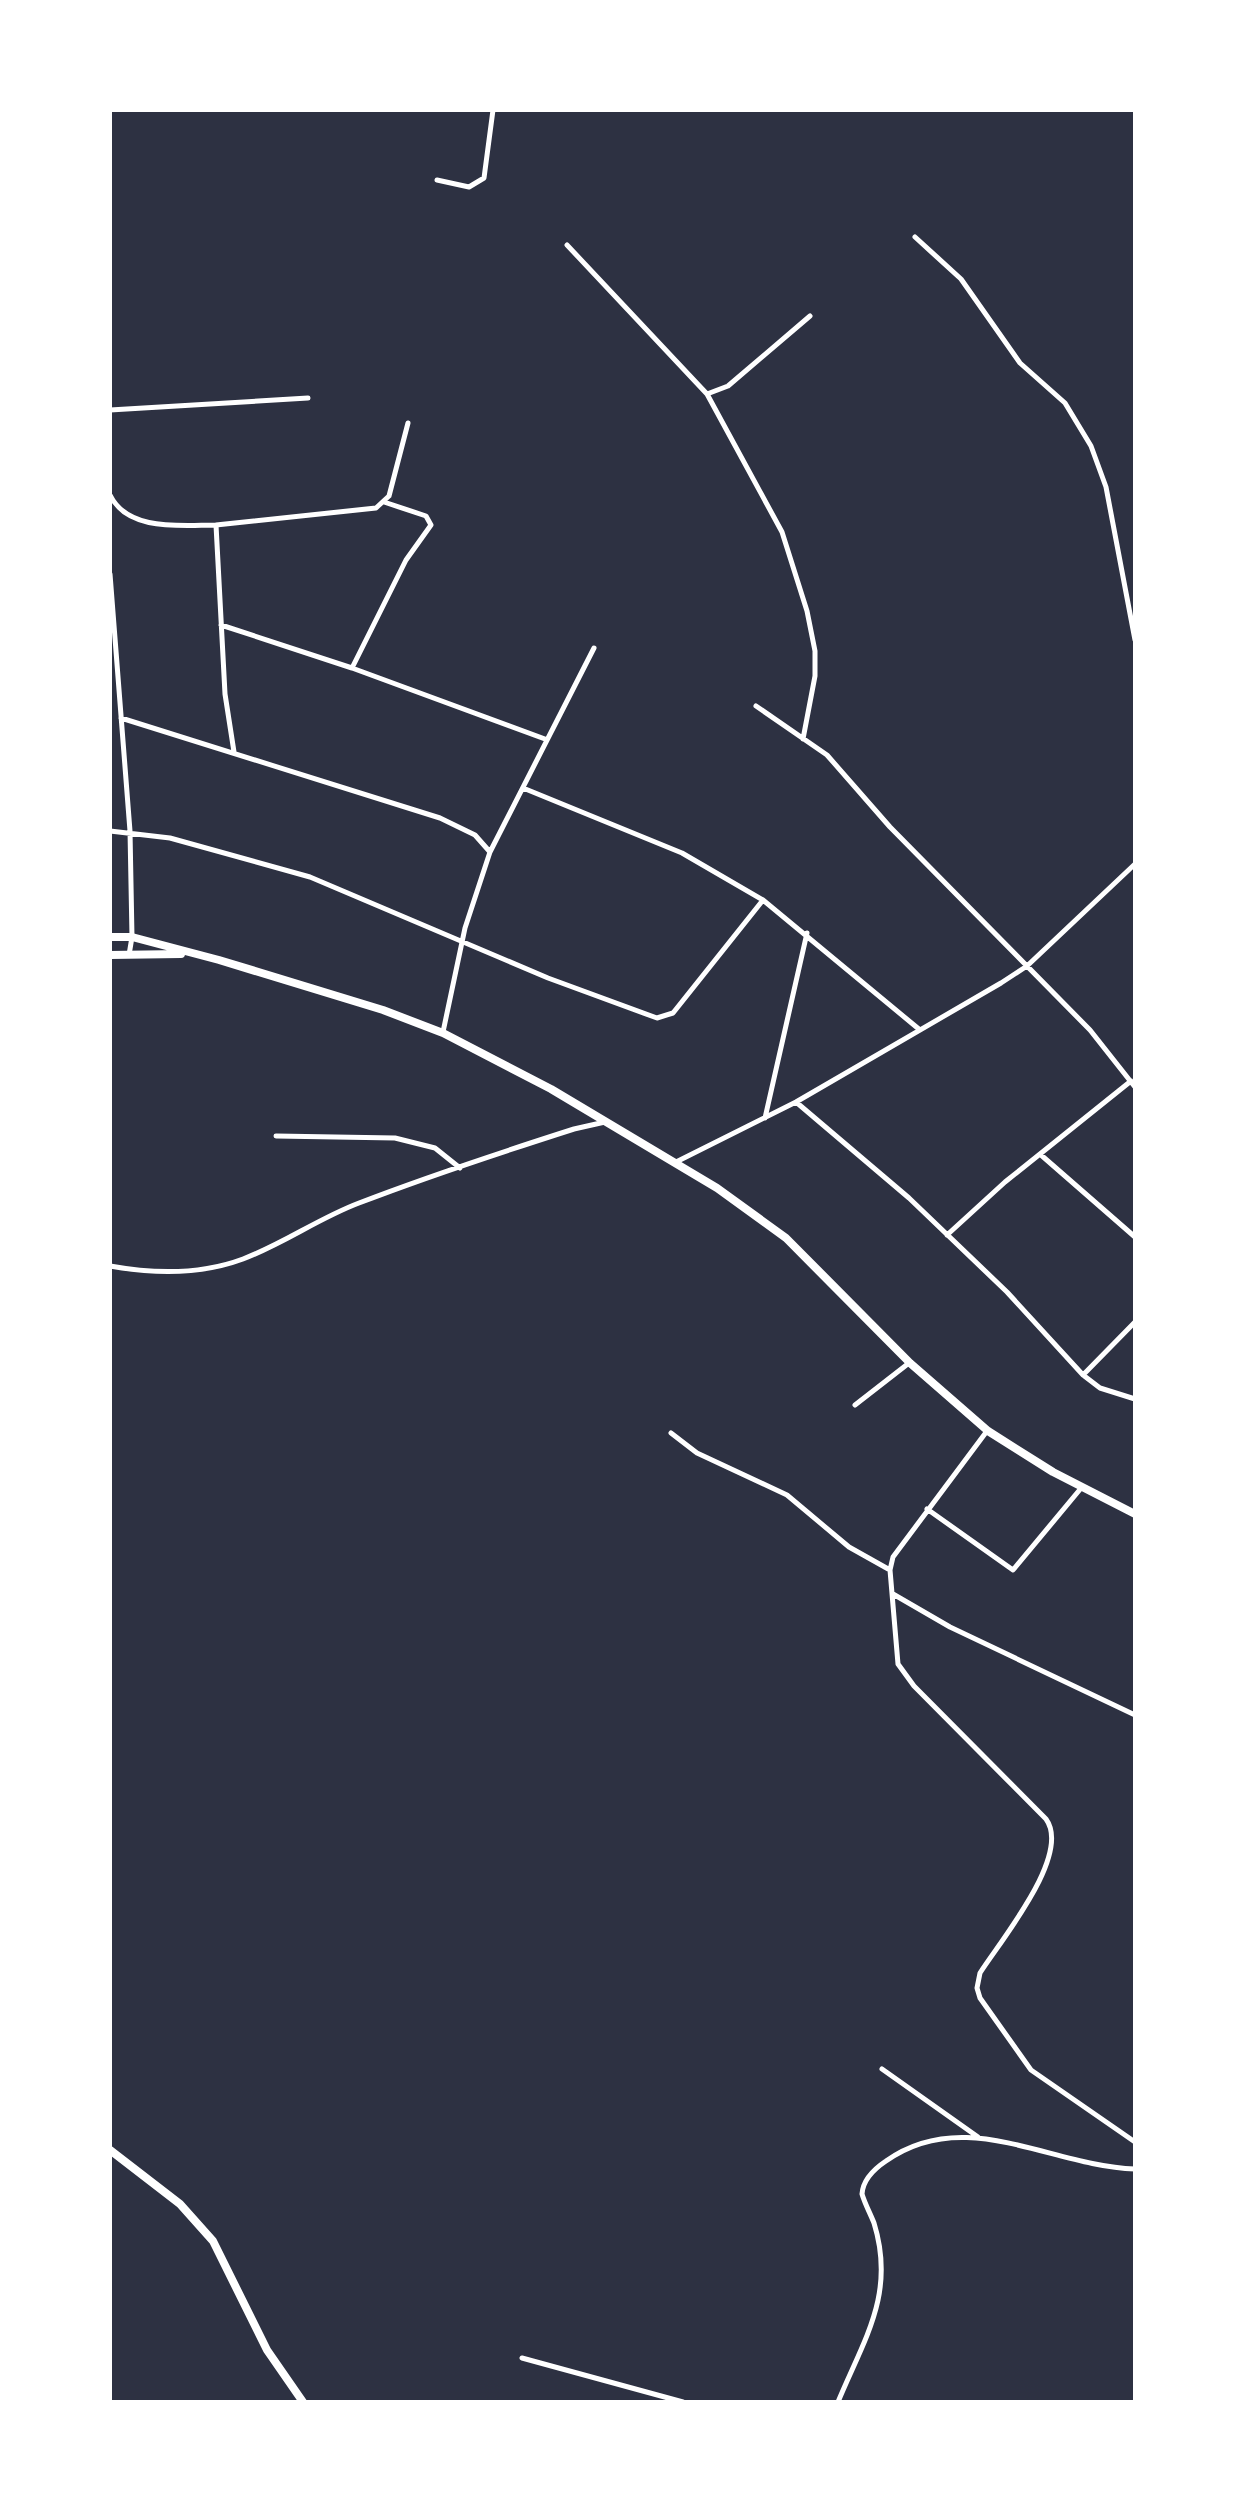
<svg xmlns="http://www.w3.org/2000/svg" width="1245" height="2512" font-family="'Noto Sans',sans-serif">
  <rect width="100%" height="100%" fill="#2d3142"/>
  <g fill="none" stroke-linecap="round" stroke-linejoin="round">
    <path stroke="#fff" stroke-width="5" d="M 437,180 L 469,187 L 484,178 L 493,110
      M 915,237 L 961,279 L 1020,363 L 1065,403 L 1091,446 L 1106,487 L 1135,640
      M 567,245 L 707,394 L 782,532 L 807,611 L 815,651 L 815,676 L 803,739
      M 707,394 L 728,386 L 810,316
      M 110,410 L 308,398
      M 110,495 C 128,532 181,525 216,525 L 225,694 L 234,752
      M 216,525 L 376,508 L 389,496 L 408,423
      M 110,574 L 130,831 L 132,937 L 129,955
      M 221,625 L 352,668 L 545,739
      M 352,668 L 406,560 L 431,525 L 426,516 L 384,502
      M 756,706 L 827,755 L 890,827 L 1090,1030 L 1135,1087
      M 121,718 L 440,818 L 475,835 L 490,852
      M 523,788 L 682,853 L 763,900 L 920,1030
      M 110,831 L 170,838 L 310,877 L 548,978 L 657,1018 L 673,1013 L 763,900
      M 443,1032 L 465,928 L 490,852 L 594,648
      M 796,1102 L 909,1198 L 1007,1292 L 1083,1375 L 1100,1388 L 1135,1399
      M 765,1118 L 807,933
      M 276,1136 L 395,1138 L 435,1148 L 460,1168
      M 1041,1155 L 1135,1237
      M 676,1162 L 796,1102 L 1001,983 L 1027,966 L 1135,864
      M 947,1235 L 1005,1182 L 1131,1081
      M 110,1266 C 154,1274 200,1275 243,1259 C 283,1244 319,1218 359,1203 C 429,1176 502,1152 574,1129 L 605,1122
      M 1083,1375 L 1135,1322
      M 855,1405 L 909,1363
      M 987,1431 L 893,1557 L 890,1570 L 898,1664 L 914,1686 L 1046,1819 C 1072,1855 1001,1940 980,1973 L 977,1988 L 980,1998 L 1031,2070 L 1135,2142
      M 671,1433 L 697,1453 L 787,1495 L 849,1547 L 890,1570
      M 927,1509 L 1013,1570 L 1082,1487
      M 893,1594 L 950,1627 L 1135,1715
      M 882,2069 L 978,2137
      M 522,2358 L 683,2402
      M 838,2402 C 864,2339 896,2294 874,2223 C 870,2213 865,2204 862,2194 C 863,2179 874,2169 886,2161 C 965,2105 1050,2166 1135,2169"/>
    <path stroke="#fff" stroke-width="8" d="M 110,937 L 132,937 L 219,960 L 383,1010 L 443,1033 L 551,1089 L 717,1188 L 786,1238 L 910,1363 L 988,1431 L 1053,1472 L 1135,1514
      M 110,955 L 181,954
      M 110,2150 L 180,2204 L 213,2241 L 267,2350 L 303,2402"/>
  </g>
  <rect width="1245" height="2512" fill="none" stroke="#ffffff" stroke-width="224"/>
</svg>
